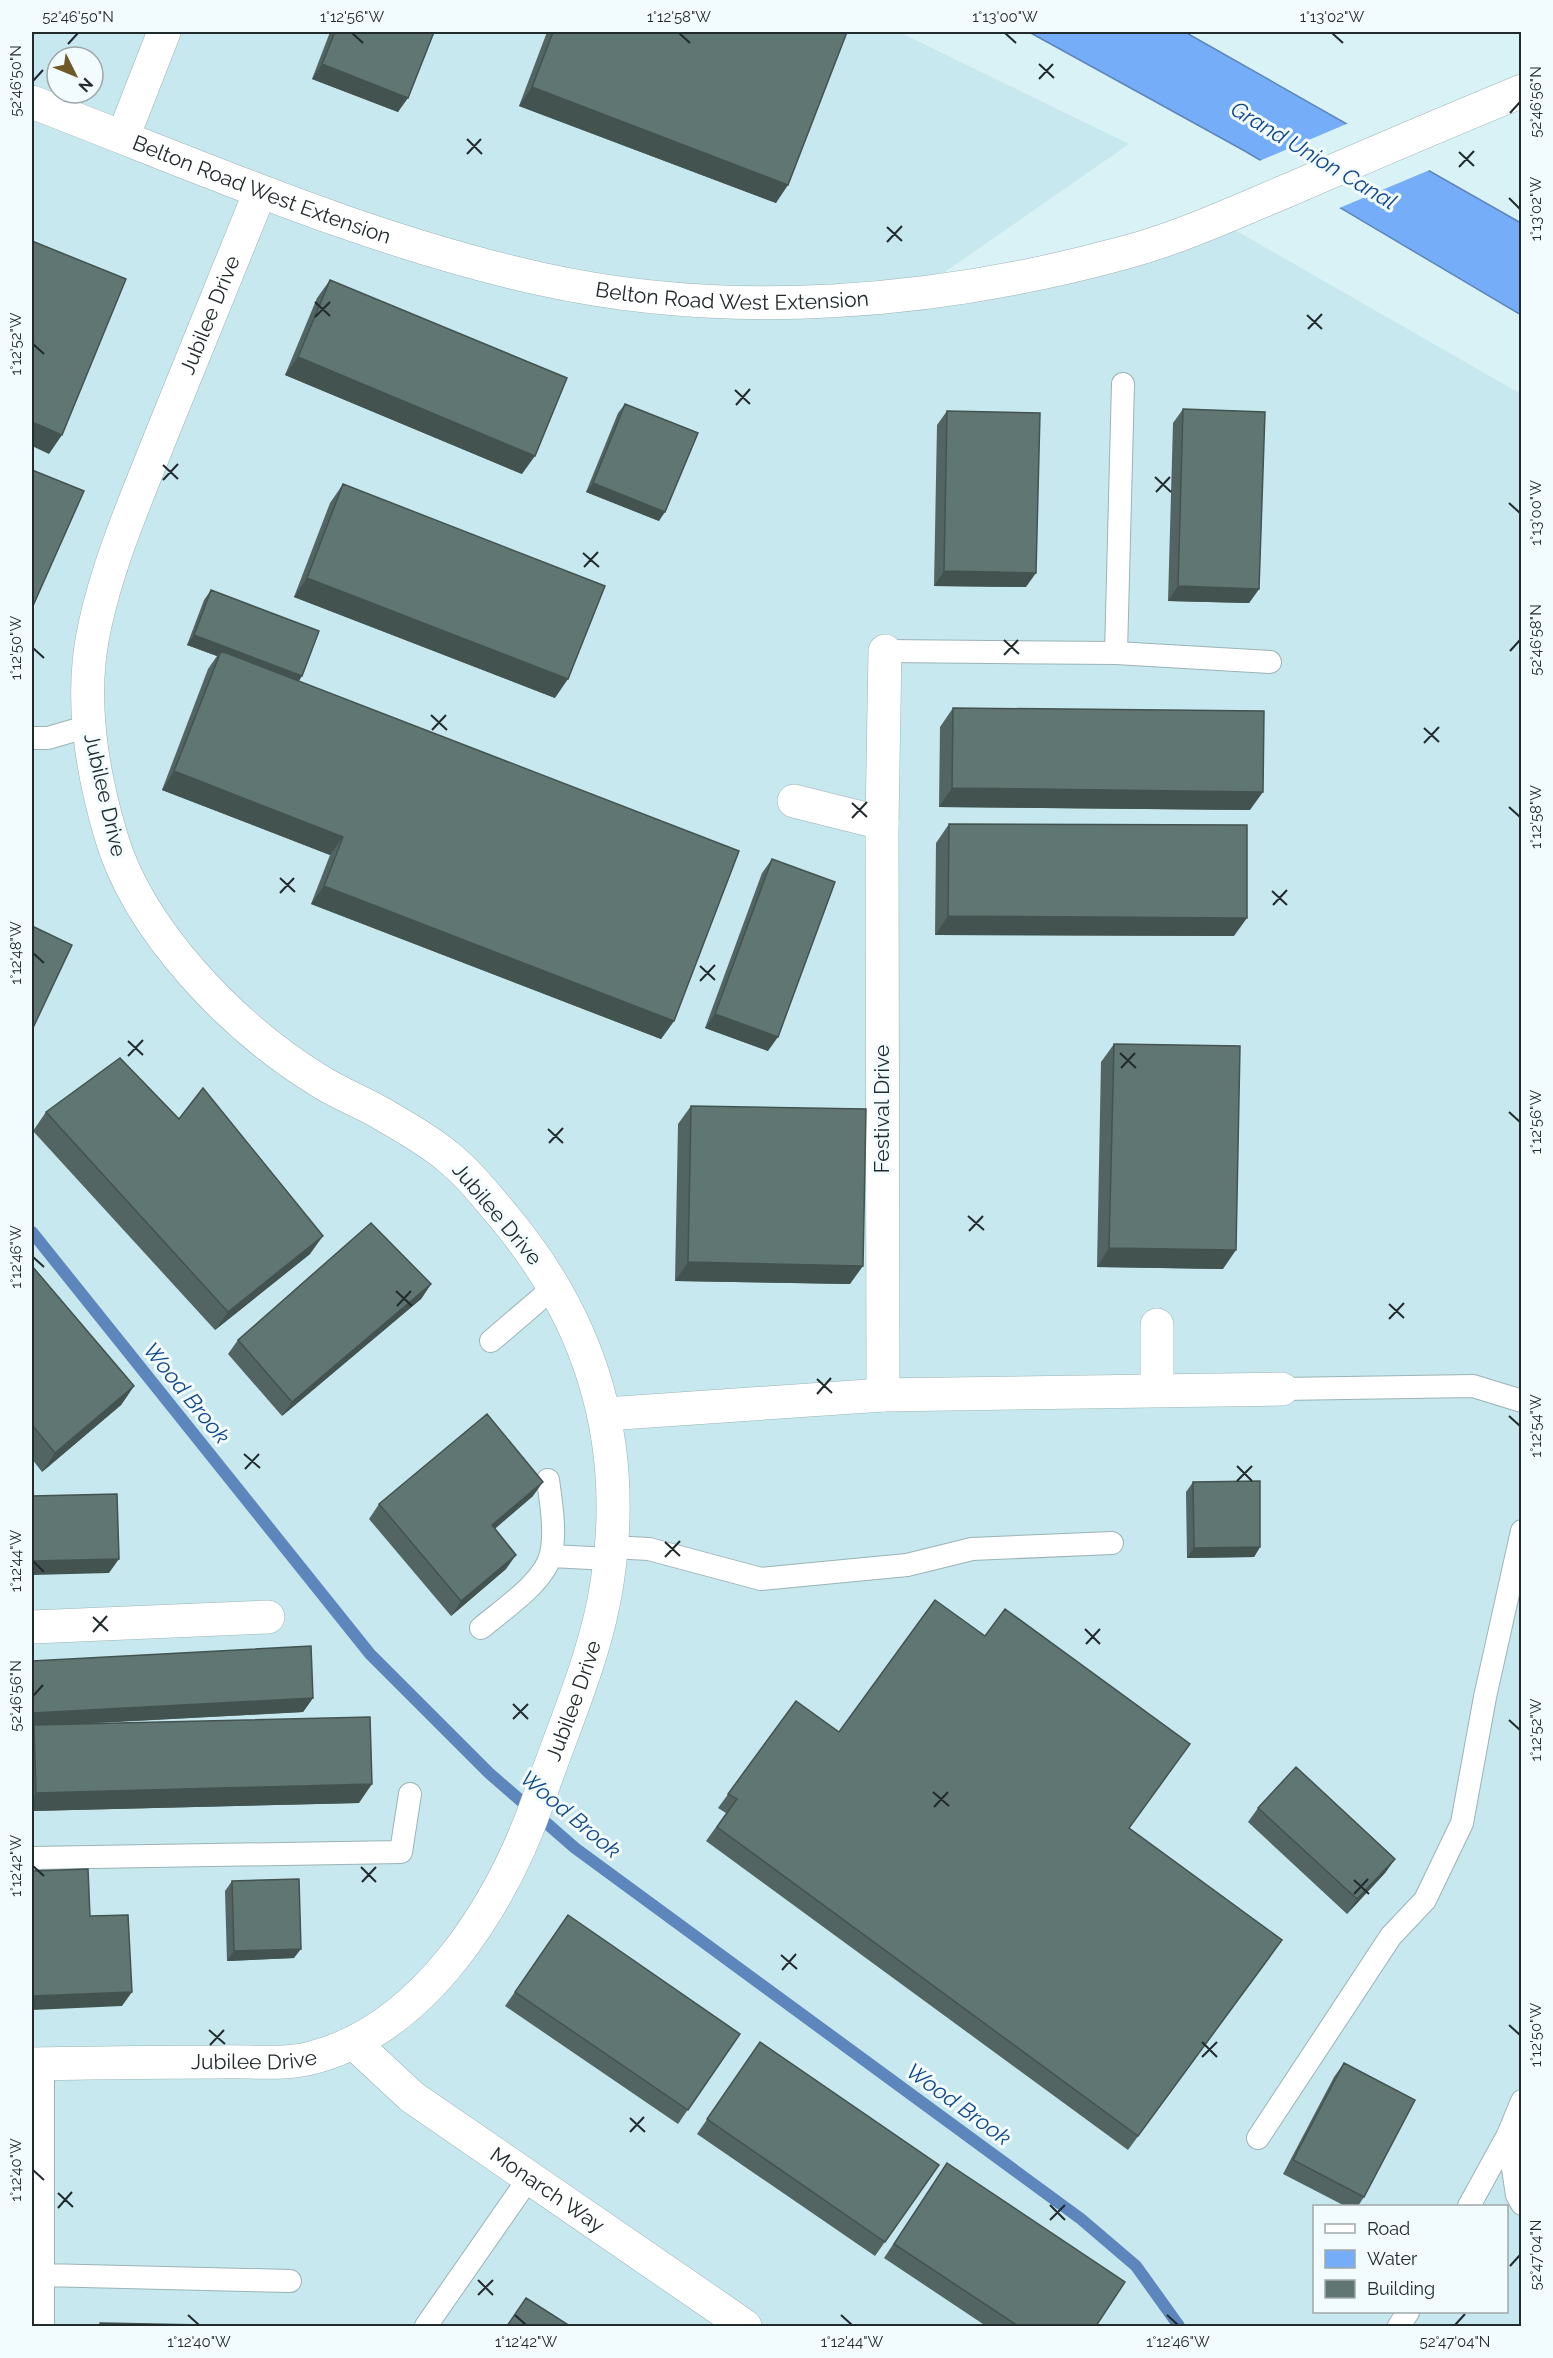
<svg xmlns="http://www.w3.org/2000/svg" width="1553" height="2358" font-family="Raleway,sans-serif">
  <rect width="100%" height="100%" fill="#d9f2f6"/>
  <path fill="#c6e8ee" fill-rule="evenodd" d="M 32,32 L 899,32 L 1129,144 L 916,292 L 1233,229 L 1521,394 L 1521,2326 L 32,2326 ZM 57,57 L 93,57 L 93,93 L 57,93 ZM 1314,2206 L 1506,2206 L 1506,2312 L 1314,2312 Z"/>
  <path fill="#76adf9" stroke="#5c86bc" stroke-width="1.5" d="M 1029,32 L 1185,32 L 1521,223 L 1521,315 L 1243,150 Z"/>
  <path fill="#d9f2f6" d="M 1351,122 L 1432,169 L 1337,209 L 1257,162 Z"/>
  <g fill="none" stroke-linecap="round" stroke-linejoin="round">
    <path stroke="#5c86bc" stroke-width="12" d="M 32,1232 L 370,1654 L 489,1773 L 575,1848 L 1081,2219 L 1136,2266 L 1179,2326"/>
    <defs>
      <path id="lane" d="M 885,651 L 1116,653 L 1270,662
        M 1116,653 L 1123,384
        M 32,738 L 48,738 L 89,726
        M 491,1341 L 554,1287
        M 1282,1389 L 1473,1386 L 1522,1401
        M 612,1547 L 649,1549 L 761,1579 L 907,1565 L 972,1549 L 1112,1543
        M 551,1556 L 610,1559
        M 481,1628 C 502,1610 545,1582 551,1554 C 556,1532 551,1502 548,1480
        M 32,1858 L 401,1852 L 410,1794
        M 1522,2101 L 1508,2135 L 1517,2195 L 1522,2204
        M 1258,2138 L 1391,1936 L 1425,1900 L 1462,1823 L 1485,1697 L 1522,1531
        M 1469,2206 L 1508,2135
        M 43,2275 L 290,2281
        M 43,2326 L 43,2064
        M 426,2326 L 529,2178
        M 1399,2326 L 1408,2312"/>
      <g id="street">
        <path d="M 123,137 L 164,32"/>
        <path d="M 794,801 L 882,823"/>
        <path d="M 1157,1325 L 1157,1389"/>
        <path d="M 883,1395 L 882,823 L 885,651"/>
        <path d="M 606,1414 L 883,1395 L 1282,1389"/>
        <path d="M 32,1627 L 268,1617"/>
        <path id="s1" d="M 355,2044 L 412,2097 L 745,2326"/>
        <path id="s2" d="M 32,2064 C 94,2063 157,2062 220,2062 C 248,2061 280,2065 307,2059 C 424,2032 502,1904 539,1798 C 563,1727 596,1657 607,1583 C 629,1442 592,1319 499,1211 C 483,1192 467,1172 447,1156 C 428,1140 406,1128 384,1115 C 363,1102 339,1094 318,1080 C 235,1029 139,932 111,836 C 91,768 79,695 95,625 C 109,560 137,497 161,436 C 194,354 227,273 260,192"/>
      </g>
      <g id="secondary">
        <path id="s3" d="M 32,102 C 199,166 365,240 541,279 C 731,321 936,304 1123,253 C 1180,238 1236,212 1291,189 C 1367,156 1444,123 1522,91"/>
      </g>
    </defs>
    <use href="#lane" stroke="#9bb3b7" stroke-width="24"/>
    <use href="#street" stroke="#9bb3b7" stroke-width="34"/>
    <use href="#secondary" stroke="#9bb3b7" stroke-width="34"/>
    <use href="#lane" stroke="#fff" stroke-width="22"/>
    <use href="#street" stroke="#fff" stroke-width="33"/>
    <use href="#secondary" stroke="#fff" stroke-width="33"/>
  </g>
  <path fill="#536562" d="M 330,32 L 434,32 L 398,112 L 312,79 Z
    M 547,32 L 847,32 L 776,203 L 519,106 Z
    M 330,280 L 522,474 L 285,375 L 317,298 Z
    M 625,404 L 659,521 L 586,492 L 618,413 Z
    M 1183,409 L 1259,589 L 1249,603 L 1168,601 L 1173,423 Z
    M 947,411 L 1026,587 L 934,586 L 937,425 Z
    M 343,484 L 555,698 L 294,597 L 330,503 Z
    M 211,590 L 299,681 L 674,1021 L 661,1039 L 311,904 L 330,855 L 162,790 L 208,669 L 217,656 L 187,645 L 204,600 Z
    M 953,708 L 1250,810 L 939,807 L 940,727 Z
    M 949,824 L 1234,936 L 935,935 L 936,843 Z
    M 772,859 L 768,1051 L 705,1028 L 762,873 Z
    M 1114,1044 L 1223,1269 L 1097,1267 L 1101,1062 Z
    M 691,1106 L 850,1284 L 675,1281 L 678,1124 Z
    M 46,1112 L 179,1119 L 310,1254 L 215,1330 L 33,1131 Z
    M 32,1266 L 134,1386 L 121,1405 L 42,1472 L 32,1459 Z
    M 431,1284 L 421,1299 L 282,1416 L 228,1354 L 238,1340 Z
    M 1193,1482 L 1260,1547 L 1254,1557 L 1187,1558 L 1186,1492 Z
    M 533,1496 L 494,1529 L 506,1569 L 451,1616 L 369,1519 L 379,1504 Z
    M 313,1698 L 303,1712 L 80,1724 L 359,1803 L 32,1811 L 32,1729 L 33,1726 Z
    M 796,1701 L 839,1732 L 1129,1828 L 1282,1940 L 1128,2150 L 706,1841 L 726,1813 L 718,1808 Z
    M 1258,1808 L 1395,1859 L 1385,1873 L 1347,1914 L 1248,1822 Z
    M 232,1881 L 294,1958 L 227,1961 L 225,1891 Z
    M 568,1915 L 740,2034 L 678,2124 L 505,2006 Z
    M 760,2042 L 939,2165 L 875,2256 L 697,2134 Z
    M 1344,2063 L 1364,2197 L 1358,2206 L 1345,2206 L 1283,2174 L 1334,2077 Z
    M 937,2178 L 1096,2326 L 986,2326 L 884,2258 Z"/>
  <path fill="#435350" d="M 322,64 L 408,98 L 398,112 L 312,79 Z
    M 532,87 L 788,185 L 776,203 L 519,106 Z
    M 298,357 L 535,456 L 522,474 L 285,375 Z
    M 32,422 L 62,435 L 49,454 L 32,446 Z
    M 593,483 L 665,512 L 659,521 L 586,492 Z
    M 944,571 L 1036,573 L 1026,587 L 934,586 Z
    M 307,578 L 568,679 L 555,698 L 294,597 Z
    M 1178,586 L 1259,589 L 1249,603 L 1168,601 Z
    M 194,635 L 302,676 L 296,686 L 221,651 L 217,656 L 187,645 Z
    M 174,771 L 343,837 L 330,855 L 162,790 Z
    M 952,788 L 1263,792 L 1250,810 L 939,807 Z
    M 324,886 L 674,1021 L 661,1039 L 311,904 Z
    M 948,916 L 1247,918 L 1234,936 L 935,935 Z
    M 715,1014 L 778,1037 L 768,1051 L 705,1028 Z
    M 323,1236 L 310,1254 L 215,1330 L 228,1312 Z
    M 1109,1248 L 1236,1250 L 1223,1269 L 1097,1267 Z
    M 688,1262 L 863,1266 L 850,1284 L 675,1281 Z
    M 431,1284 L 421,1299 L 282,1416 L 292,1402 Z
    M 134,1386 L 121,1405 L 42,1472 L 55,1453 Z
    M 543,1482 L 533,1496 L 482,1540 L 492,1525 Z
    M 1260,1547 L 1254,1557 L 1187,1558 L 1194,1548 Z
    M 516,1555 L 506,1569 L 451,1616 L 461,1601 Z
    M 119,1559 L 109,1573 L 32,1575 L 32,1561 Z
    M 313,1698 L 303,1712 L 32,1726 L 32,1713 Z
    M 372,1784 L 359,1803 L 32,1811 L 32,1799 L 36,1793 Z
    M 1395,1859 L 1385,1873 L 1347,1914 L 1357,1899 Z
    M 301,1949 L 294,1958 L 227,1961 L 234,1951 Z
    M 132,1992 L 122,2006 L 32,2010 L 32,1996 Z"/>
  <path fill="#607672" stroke="#435350" stroke-width="1.5" d="M 335,32 L 434,32 L 408,98 L 322,64 Z
    M 553,32 L 847,32 L 788,185 L 532,87 Z
    M 32,241 L 126,279 L 62,435 L 32,422 Z
    M 330,280 L 567,378 L 535,456 L 298,357 Z
    M 625,404 L 698,433 L 665,512 L 593,483 Z
    M 1183,409 L 1265,412 L 1259,589 L 1178,586 Z
    M 947,411 L 1040,413 L 1036,573 L 944,571 Z
    M 32,470 L 84,491 L 32,608 Z
    M 343,484 L 605,586 L 568,679 L 307,578 Z
    M 211,590 L 319,631 L 302,676 L 194,635 Z
    M 221,651 L 739,851 L 674,1021 L 324,886 L 343,837 L 174,771 Z
    M 953,708 L 1264,711 L 1263,792 L 952,788 Z
    M 949,824 L 1247,825 L 1247,918 L 948,916 Z
    M 772,859 L 835,882 L 778,1037 L 715,1014 Z
    M 32,926 L 72,945 L 32,1030 Z
    M 1114,1044 L 1240,1046 L 1236,1250 L 1109,1248 Z
    M 120,1058 L 179,1119 L 203,1088 L 323,1236 L 228,1312 L 46,1112 Z
    M 691,1106 L 866,1109 L 863,1266 L 688,1262 Z
    M 371,1223 L 431,1284 L 292,1402 L 238,1340 Z
    M 32,1266 L 134,1386 L 55,1453 L 32,1425 Z
    M 487,1414 L 543,1482 L 492,1525 L 516,1555 L 461,1601 L 379,1504 Z
    M 1260,1481 L 1260,1547 L 1194,1548 L 1193,1482 Z
    M 117,1494 L 119,1559 L 32,1561 L 32,1496 Z
    M 935,1600 L 985,1636 L 1005,1609 L 1190,1744 L 1129,1828 L 1282,1940 L 1138,2136 L 717,1827 L 737,1799 L 728,1794 L 796,1701 L 839,1732 Z
    M 311,1646 L 313,1698 L 32,1713 L 32,1661 Z
    M 370,1717 L 372,1784 L 36,1793 L 34,1725 Z
    M 1296,1767 L 1395,1859 L 1357,1899 L 1258,1808 Z
    M 88,1869 L 90,1916 L 128,1915 L 132,1992 L 32,1996 L 32,1871 Z
    M 299,1879 L 301,1949 L 234,1951 L 232,1881 Z
    M 568,1915 L 740,2034 L 688,2110 L 515,1992 Z
    M 760,2042 L 939,2165 L 885,2242 L 707,2119 Z
    M 1344,2063 L 1415,2100 L 1364,2197 L 1293,2160 Z
    M 947,2163 L 1125,2282 L 1096,2326 L 1018,2326 L 894,2244 Z
    M 526,2298 L 570,2326 L 507,2326 Z
    M 100,2323 L 261,2326 L 100,2326 Z"/>
  <path fill="none" stroke="#212a2c" stroke-width="2" d="M 352,33 L 363,43M 679,33 L 690,43M 1005,33 L 1016,43M 1332,33 L 1343,43M 68,44 L 78,33M 1039,64 L 1054,78M 1039,79 L 1053,64M 33,81 L 43,70M 1510,113 L 1520,102M 467,139 L 482,154M 1459,152 L 1474,166M 467,154 L 481,139M 1459,167 L 1474,151M 1509,198 L 1520,209M 887,227 L 902,241M 887,242 L 902,226M 315,302 L 330,316M 1307,315 L 1322,329M 315,317 L 330,302M 1308,329 L 1322,314M 33,344 L 44,354M 735,390 L 750,404M 736,405 L 750,389M 163,465 L 178,479M 1155,477 L 1171,492M 163,480 L 178,464M 1156,492 L 1170,477M 1509,503 L 1520,513M 583,553 L 599,567M 584,567 L 598,552M 1004,640 L 1019,654M 33,648 L 44,658M 1510,651 L 1520,640M 1004,655 L 1018,640M 431,715 L 447,730M 1424,728 L 1439,742M 432,730 L 446,715M 1424,743 L 1439,727M 852,803 L 867,817M 1509,807 L 1520,817M 852,818 L 867,802M 280,878 L 295,892M 1272,891 L 1287,905M 280,893 L 294,878M 1273,905 L 1287,890M 33,953 L 44,963M 700,966 L 715,980M 700,981 L 715,965M 128,1041 L 143,1055M 1120,1053 L 1136,1068M 128,1056 L 143,1040M 1121,1068 L 1135,1053M 1509,1112 L 1520,1122M 548,1129 L 563,1143M 549,1143 L 563,1128M 968,1216 L 984,1230M 969,1231 L 983,1216M 33,1257 L 44,1267M 396,1291 L 412,1306M 1389,1304 L 1404,1318M 397,1306 L 411,1291M 1389,1319 L 1404,1303M 817,1379 L 832,1393M 817,1394 L 831,1378M 1509,1416 L 1520,1426M 244,1454 L 260,1468M 1237,1466 L 1252,1481M 245,1469 L 259,1454M 1237,1481 L 1252,1466M 665,1542 L 680,1556M 665,1557 L 680,1541M 33,1561 L 44,1572M 93,1617 L 108,1631M 1085,1629 L 1100,1644M 93,1632 L 107,1616M 1086,1644 L 1100,1629M 33,1696 L 43,1685M 513,1704 L 528,1719M 513,1719 L 528,1704M 1509,1720 L 1520,1730M 933,1792 L 949,1806M 934,1807 L 948,1792M 33,1866 L 44,1876M 361,1867 L 376,1882M 1354,1880 L 1369,1894M 362,1882 L 376,1867M 1354,1894 L 1368,1879M 781,1955 L 797,1969M 782,1970 L 796,1954M 1509,2025 L 1520,2035M 209,2030 L 225,2044M 1202,2042 L 1217,2057M 210,2045 L 224,2030M 1202,2057 L 1217,2042M 630,2118 L 645,2132M 630,2132 L 644,2117M 33,2170 L 44,2180M 58,2193 L 73,2207M 1050,2205 L 1065,2220M 58,2208 L 72,2192M 1050,2220 L 1065,2205M 1510,2266 L 1520,2255M 478,2280 L 493,2295M 478,2295 L 493,2280M 188,2315 L 199,2325M 515,2315 L 526,2325M 841,2315 L 852,2325M 1167,2315 L 1178,2325M 1455,2325 L 1465,2314"/>
  <g text-anchor="middle" stroke-width="6" stroke-linejoin="round" paint-order="stroke">
    <g font-size="21" fill="#212a2c" stroke="#f2fcfe">
      <text dy="7" stroke="none"><textPath href="#s3" startOffset="246">Belton Road West Extension</textPath></text>
      <text dy="7" stroke="none"><textPath href="#s3" startOffset="732">Belton Road West Extension</textPath></text>
      <text dy="7" stroke="none"><textPath href="#s2" startOffset="2362">Jubilee Drive</textPath></text>
      <text transform="translate(105 795) rotate(77)" y="7">Jubilee Drive</text>
      <text transform="translate(882 1109) rotate(-90)" y="7">Festival Drive</text>
      <text transform="translate(497 1214) rotate(50)" y="7">Jubilee Drive</text>
      <text dy="7" stroke="none"><textPath href="#s2" startOffset="742">Jubilee Drive</textPath></text>
      <text dy="7" stroke="none"><textPath href="#s2" startOffset="222">Jubilee Drive</textPath></text>
      <text dy="7" stroke="none"><textPath href="#s1" startOffset="242">Monarch Way</textPath></text>
    </g>
    <g font-size="22" font-style="italic" fill="#12478a" stroke="#f2fcfe">
      <text transform="translate(1314 155) rotate(31)" y="8">Grand Union Canal</text>
      <text transform="translate(187 1393) rotate(51)" y="8">Wood Brook</text>
      <text transform="translate(571 1814) rotate(40)" y="8">Wood Brook</text>
      <text transform="translate(959 2104) rotate(36)" y="8">Wood Brook</text>
    </g>
  </g>
  <rect width="1553" height="2358" fill="none" stroke="#f2fcfe" stroke-width="66"/>
  <rect x="1313" y="2205" width="195" height="108" fill="#f2fcfe" stroke="#9ea8aa" stroke-width="1.5"/>
  <rect x="1325" y="2224" width="30" height="9" fill="#ffffff" stroke="#9ea8aa" stroke-width="1.5"/>
  <text x="1367" y="2235" font-size="18" fill="#212a2c">Road</text>
  <rect x="1325" y="2250" width="30" height="18" fill="#76adf9" stroke="#9ea8aa" stroke-width="1.5"/>
  <text x="1367" y="2265" font-size="18" fill="#212a2c">Water</text>
  <rect x="1325" y="2280" width="30" height="18" fill="#607672" stroke="#9ea8aa" stroke-width="1.5"/>
  <text x="1367" y="2295" font-size="18" fill="#212a2c">Building</text>
  <g transform="translate(75 75) rotate(133)"><circle r="28" fill="#f2fcfe" stroke="#9ea8aa" stroke-width="1.5"/>
  <path d="M0-4.5L10 22L0 15L-10 22Z" fill="#6f5928"/>
  <text y="-9" font-size="16" font-weight="bold" text-anchor="middle" fill="#212a2c">N</text>
  </g>
  <rect x="33" y="33" width="1487" height="2292" fill="none" stroke="#212a2c" stroke-width="2"/>
  <g font-size="15" text-anchor="middle" fill="#212a2c">
    <text x="78" y="22">52°46'50"N</text>
    <text x="352" y="22">1°12'56"W</text>
    <text x="679" y="22">1°12'58"W</text>
    <text x="1005" y="22">1°13'00"W</text>
    <text x="1332" y="22">1°13'02"W</text>
    <text transform="translate(16 81) rotate(-90)" y="5">52°46'50"N</text>
    <text transform="translate(1536 102) rotate(-90)" y="5">52°46'56"N</text>
    <text transform="translate(1536 209) rotate(-90)" y="5">1°13'02"W</text>
    <text transform="translate(16 344) rotate(-90)" y="5">1°12'52"W</text>
    <text transform="translate(1536 513) rotate(-90)" y="5">1°13'00"W</text>
    <text transform="translate(1536 640) rotate(-90)" y="5">52°46'58"N</text>
    <text transform="translate(16 648) rotate(-90)" y="5">1°12'50"W</text>
    <text transform="translate(1536 817) rotate(-90)" y="5">1°12'58"W</text>
    <text transform="translate(16 953) rotate(-90)" y="5">1°12'48"W</text>
    <text transform="translate(1536 1122) rotate(-90)" y="5">1°12'56"W</text>
    <text transform="translate(16 1257) rotate(-90)" y="5">1°12'46"W</text>
    <text transform="translate(1536 1426) rotate(-90)" y="5">1°12'54"W</text>
    <text transform="translate(16 1561) rotate(-90)" y="5">1°12'44"W</text>
    <text transform="translate(16 1696) rotate(-90)" y="5">52°46'56"N</text>
    <text transform="translate(1536 1730) rotate(-90)" y="5">1°12'52"W</text>
    <text transform="translate(16 1866) rotate(-90)" y="5">1°12'42"W</text>
    <text transform="translate(1536 2035) rotate(-90)" y="5">1°12'50"W</text>
    <text transform="translate(16 2170) rotate(-90)" y="5">1°12'40"W</text>
    <text transform="translate(1536 2255) rotate(-90)" y="5">52°47'04"N</text>
    <text x="199" y="2347">1°12'40"W</text>
    <text x="526" y="2347">1°12'42"W</text>
    <text x="852" y="2347">1°12'44"W</text>
    <text x="1178" y="2347">1°12'46"W</text>
    <text x="1455" y="2347">52°47'04"N</text>
  </g>
</svg>
